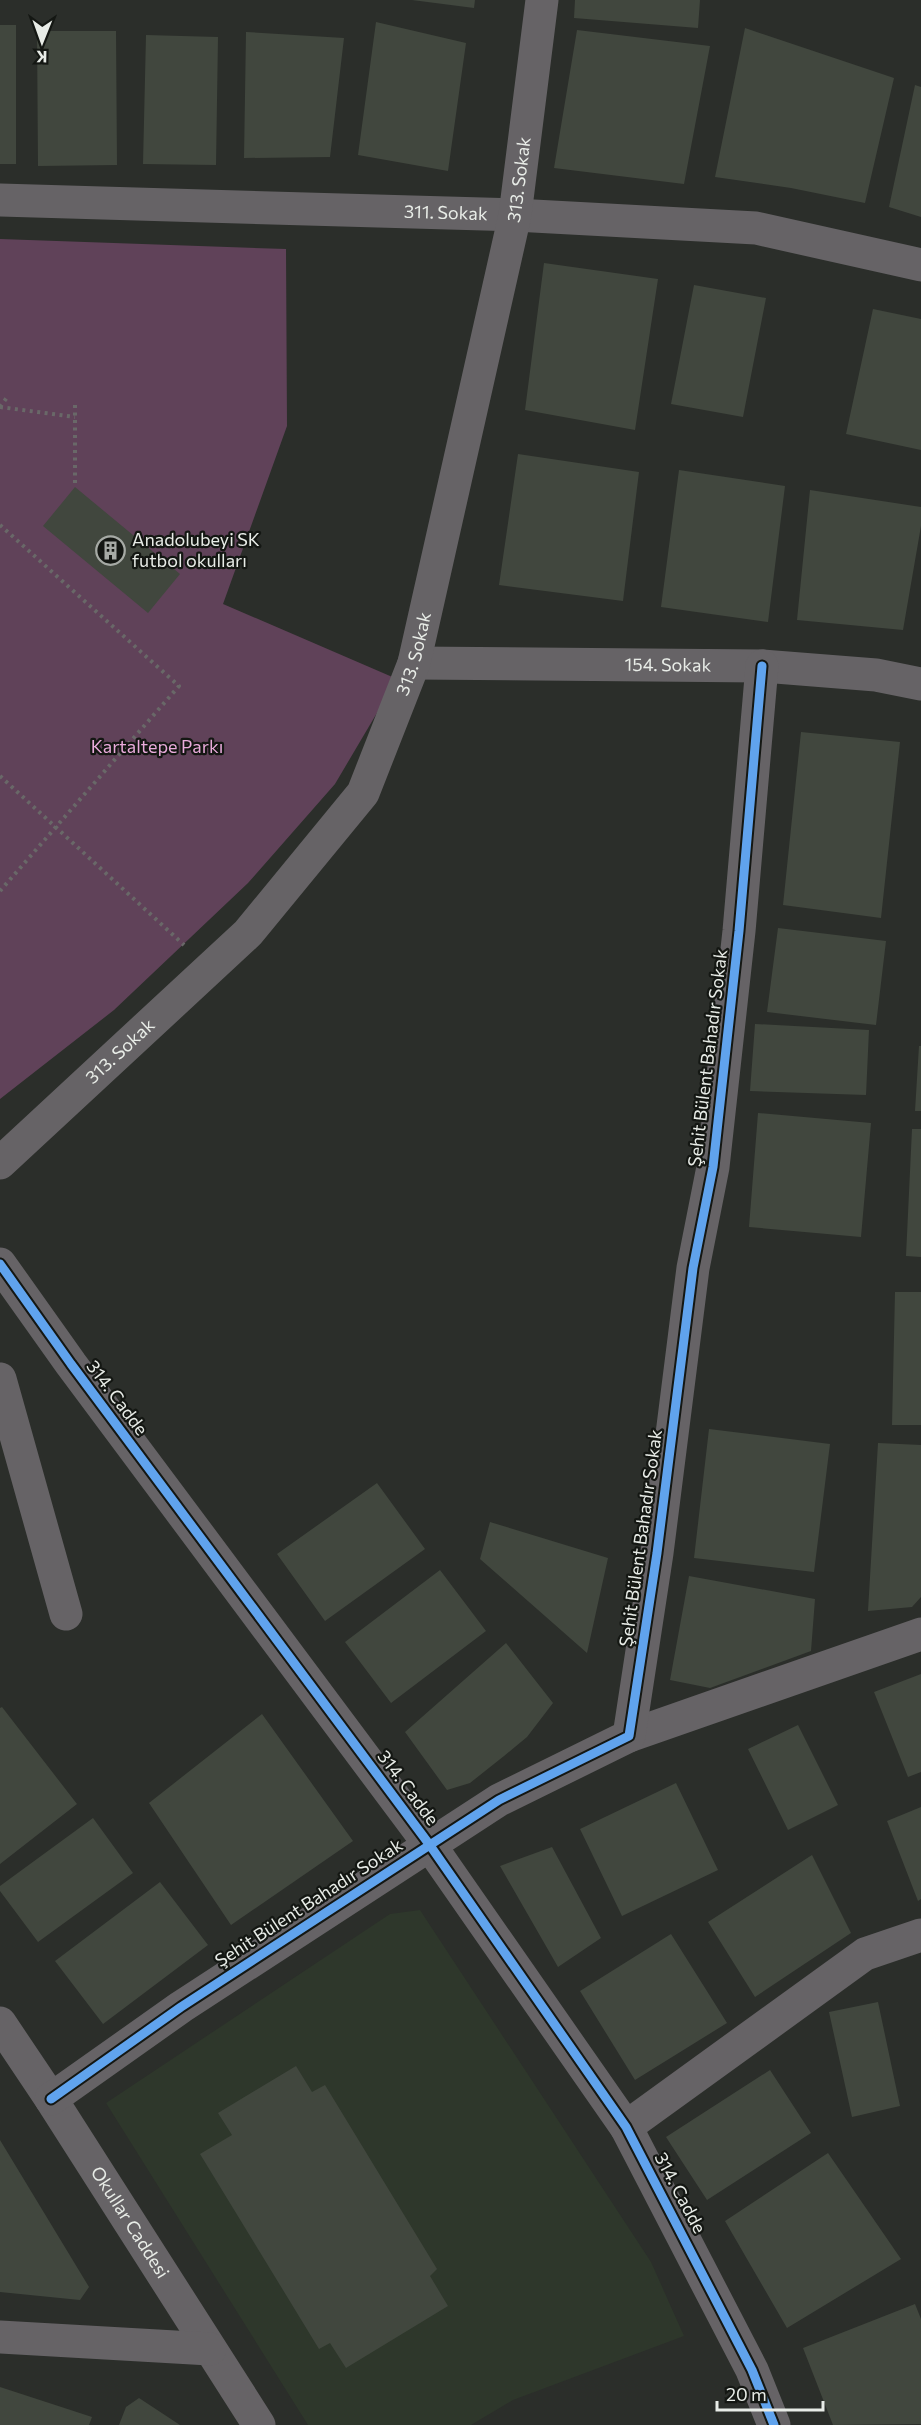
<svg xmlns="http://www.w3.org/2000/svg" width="921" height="2425" font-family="Commissioner,sans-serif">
  <rect width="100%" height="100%" fill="#2b2e2a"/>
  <path fill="#2e372b" d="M 420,1910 L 651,2262 L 684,2336 L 513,2400 L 471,2425 L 308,2425 L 106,2103 L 390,1914 Z"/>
  <path fill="#604259" d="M 0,239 L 286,249 L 287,426 L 223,604 L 397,679 L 335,784 L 248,883 L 114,1010 L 0,1099 Z"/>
  <path fill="#41473e" d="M 412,0 L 475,0 L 474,8 Z
    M 575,0 L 700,0 L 698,28 L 574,18 Z
    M 376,22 L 466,43 L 448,171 L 358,155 Z
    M 0,25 L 16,25 L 16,164 L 0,164 Z
    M 745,28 L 894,78 L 865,203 L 791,188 L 715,177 Z
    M 577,30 L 710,46 L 684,184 L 554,168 Z
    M 37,31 L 116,31 L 117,165 L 38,166 Z
    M 246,32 L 344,38 L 330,157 L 244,158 Z
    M 146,35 L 218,37 L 216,165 L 143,164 Z
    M 915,85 L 921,87 L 921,217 L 889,207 Z
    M 544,263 L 658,279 L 635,430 L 525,410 Z
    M 694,285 L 766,298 L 743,417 L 671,404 Z
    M 873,309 L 921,319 L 921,450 L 846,434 Z
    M 518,454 L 639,472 L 623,601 L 499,585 Z
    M 679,470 L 785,486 L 768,622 L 661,607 Z
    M 75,487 L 180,574 L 148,613 L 43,526 Z
    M 810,490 L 921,507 L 921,526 L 903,630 L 797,620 Z
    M 801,732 L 900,742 L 881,918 L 783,905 Z
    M 778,928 L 886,941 L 876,1025 L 767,1012 Z
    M 755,1024 L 869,1030 L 866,1095 L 750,1091 Z
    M 919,1046 L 921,1046 L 921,1111 L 915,1111 Z
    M 758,1113 L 871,1123 L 861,1237 L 749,1227 Z
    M 912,1129 L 921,1129 L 921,1257 L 906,1256 Z
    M 895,1292 L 921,1292 L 921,1425 L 892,1425 Z
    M 709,1429 L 830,1444 L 814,1572 L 694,1558 Z
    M 878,1443 L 921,1445 L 921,1597 L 912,1607 L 868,1611 Z
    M 377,1483 L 425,1549 L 325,1621 L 277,1554 Z
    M 490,1522 L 608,1558 L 587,1653 L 480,1559 Z
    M 440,1570 L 486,1631 L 391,1703 L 345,1642 Z
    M 689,1576 L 815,1599 L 811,1651 L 710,1688 L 670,1680 Z
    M 506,1643 L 553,1703 L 527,1737 L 504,1756 L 470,1783 L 447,1790 L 405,1732 Z
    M 921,1674 L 921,1772 L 908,1777 L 874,1692 Z
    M 2,1707 L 77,1804 L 0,1864 L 0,1708 Z
    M 262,1714 L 353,1841 L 231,1925 L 149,1803 Z
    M 798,1725 L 838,1805 L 788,1830 L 748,1749 Z
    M 676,1783 L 718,1870 L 622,1916 L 580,1829 Z
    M 921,1807 L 921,1899 L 918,1901 L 887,1821 Z
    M 93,1818 L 133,1873 L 38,1942 L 0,1891 L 0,1886 Z
    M 552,1847 L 601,1938 L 558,1967 L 500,1866 Z
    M 812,1855 L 851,1933 L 755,1997 L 708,1922 Z
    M 160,1882 L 208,1945 L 103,2024 L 55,1961 Z
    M 671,1934 L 727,2023 L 635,2080 L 580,1991 Z
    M 878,2002 L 900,2106 L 852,2117 L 829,2012 Z
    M 296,2066 L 312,2092 L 325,2085 L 437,2269 L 430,2276 L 448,2306 L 346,2368 L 330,2343 L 319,2349 L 200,2154 L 232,2135 L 218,2113 Z
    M 770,2070 L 811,2133 L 707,2200 L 666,2137 Z
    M 0,2140 L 89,2287 L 80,2300 L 0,2292 Z
    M 828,2153 L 901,2259 L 787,2328 L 725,2221 Z
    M 915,2304 L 921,2319 L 921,2424 L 833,2425 L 803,2348 Z
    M 0,2387 L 92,2417 L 89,2425 L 0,2425 Z
    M 139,2398 L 180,2425 L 119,2425 L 126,2407 Z"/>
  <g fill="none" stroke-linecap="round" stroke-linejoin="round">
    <path stroke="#696868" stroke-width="4" stroke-dasharray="3 4.5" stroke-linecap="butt" d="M 75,405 L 75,487
      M 0,407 L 75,417
      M 0,407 L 8,396
      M 0,525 L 179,686 L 0,891
      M 0,776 L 184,945"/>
    <g stroke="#666366" stroke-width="33">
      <path id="s1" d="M 0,200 L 515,215 L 756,228 L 921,265"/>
      <path id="s2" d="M 414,663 L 762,666 L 876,675 L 921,684"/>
      <path id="s3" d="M 0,1163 L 248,933 L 363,793 L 414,663 L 515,215 L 542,0"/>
      <path d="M 0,1264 L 71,1364 L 429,1844 L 626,2127 L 752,2370 L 774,2425"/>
      <path d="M 0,1379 L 66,1614"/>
      <path d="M 629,1736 L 921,1634"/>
      <path id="s4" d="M 0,2023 L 51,2099 L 259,2425"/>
      <path d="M 51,2099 L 181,2007 L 499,1800 L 629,1736 L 657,1553 L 693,1268 L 713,1167 L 739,931 L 762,666"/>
      <path d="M 626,2127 L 865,1954 L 921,1935"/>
      <path d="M 0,2337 L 210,2349"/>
    </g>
    <defs>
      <path id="cycleway" d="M 0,1264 L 71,1364 L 429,1844 L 626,2127 L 752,2370 L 774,2425
        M 51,2099 L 181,2007 L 499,1800 L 629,1736 L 657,1553 L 693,1268 L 713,1167 L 739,931 L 762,666"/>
    </defs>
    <use href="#cycleway" stroke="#141713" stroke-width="13"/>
    <use href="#cycleway" stroke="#60a3ed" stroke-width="9"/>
  </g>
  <defs>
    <symbol id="building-ring" viewBox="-11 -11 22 22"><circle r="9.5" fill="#141713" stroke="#a6aaa5" stroke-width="1.5"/><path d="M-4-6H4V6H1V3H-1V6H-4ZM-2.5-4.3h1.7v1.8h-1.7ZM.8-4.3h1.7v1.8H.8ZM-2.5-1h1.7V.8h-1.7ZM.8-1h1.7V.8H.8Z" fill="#a6aaa5"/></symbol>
  </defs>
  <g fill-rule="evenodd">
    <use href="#building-ring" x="94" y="534" width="33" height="33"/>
  </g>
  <g text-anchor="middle" stroke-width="4.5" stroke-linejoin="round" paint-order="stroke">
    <g font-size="18" fill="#e8ece7" stroke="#141713">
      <text dy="6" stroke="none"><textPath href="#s3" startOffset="1154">313. Sokak</textPath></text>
      <text dy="6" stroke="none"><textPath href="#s1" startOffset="446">311. Sokak</textPath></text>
      <text dy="6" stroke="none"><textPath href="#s3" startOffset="668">313. Sokak</textPath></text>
      <text dy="6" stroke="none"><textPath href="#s2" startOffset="254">154. Sokak</textPath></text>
      <text dy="6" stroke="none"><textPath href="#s3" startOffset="164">313. Sokak</textPath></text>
      <text transform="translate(708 1058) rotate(-83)" y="6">Şehit Bülent Bahadır Sokak</text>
      <text transform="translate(117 1398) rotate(53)" y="6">314. Cadde</text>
      <text transform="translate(641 1538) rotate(-82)" y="6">Şehit Bülent Bahadır Sokak</text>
      <text transform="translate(408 1788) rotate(53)" y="6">314. Cadde</text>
      <text transform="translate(309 1903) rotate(-33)" y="6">Şehit Bülent Bahadır Sokak</text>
      <text transform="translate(680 2193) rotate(62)" y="6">314. Cadde</text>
      <text dy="6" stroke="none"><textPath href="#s4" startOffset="238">Okullar Caddesi</textPath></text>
    </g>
    <g font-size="18" fill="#e8ece7" stroke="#141713" text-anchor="start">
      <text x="132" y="546">Anadolubeyi SK<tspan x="132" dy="21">futbol okulları</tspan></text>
    </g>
    <g font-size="18" fill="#e9abdb" stroke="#141713">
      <text x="157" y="753">Kartaltepe Parkı</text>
    </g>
  </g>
  <g transform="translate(42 42) rotate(181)" stroke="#141713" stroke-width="4.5" paint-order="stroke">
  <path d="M0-4.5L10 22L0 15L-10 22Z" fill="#e8ece7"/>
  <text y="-9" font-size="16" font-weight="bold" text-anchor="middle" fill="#e8ece7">K</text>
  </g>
  <path d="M717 2401v9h106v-9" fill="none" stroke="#e8ece7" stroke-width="3"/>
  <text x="726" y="2401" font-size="18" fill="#e8ece7" stroke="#141713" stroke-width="4.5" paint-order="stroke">20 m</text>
</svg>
